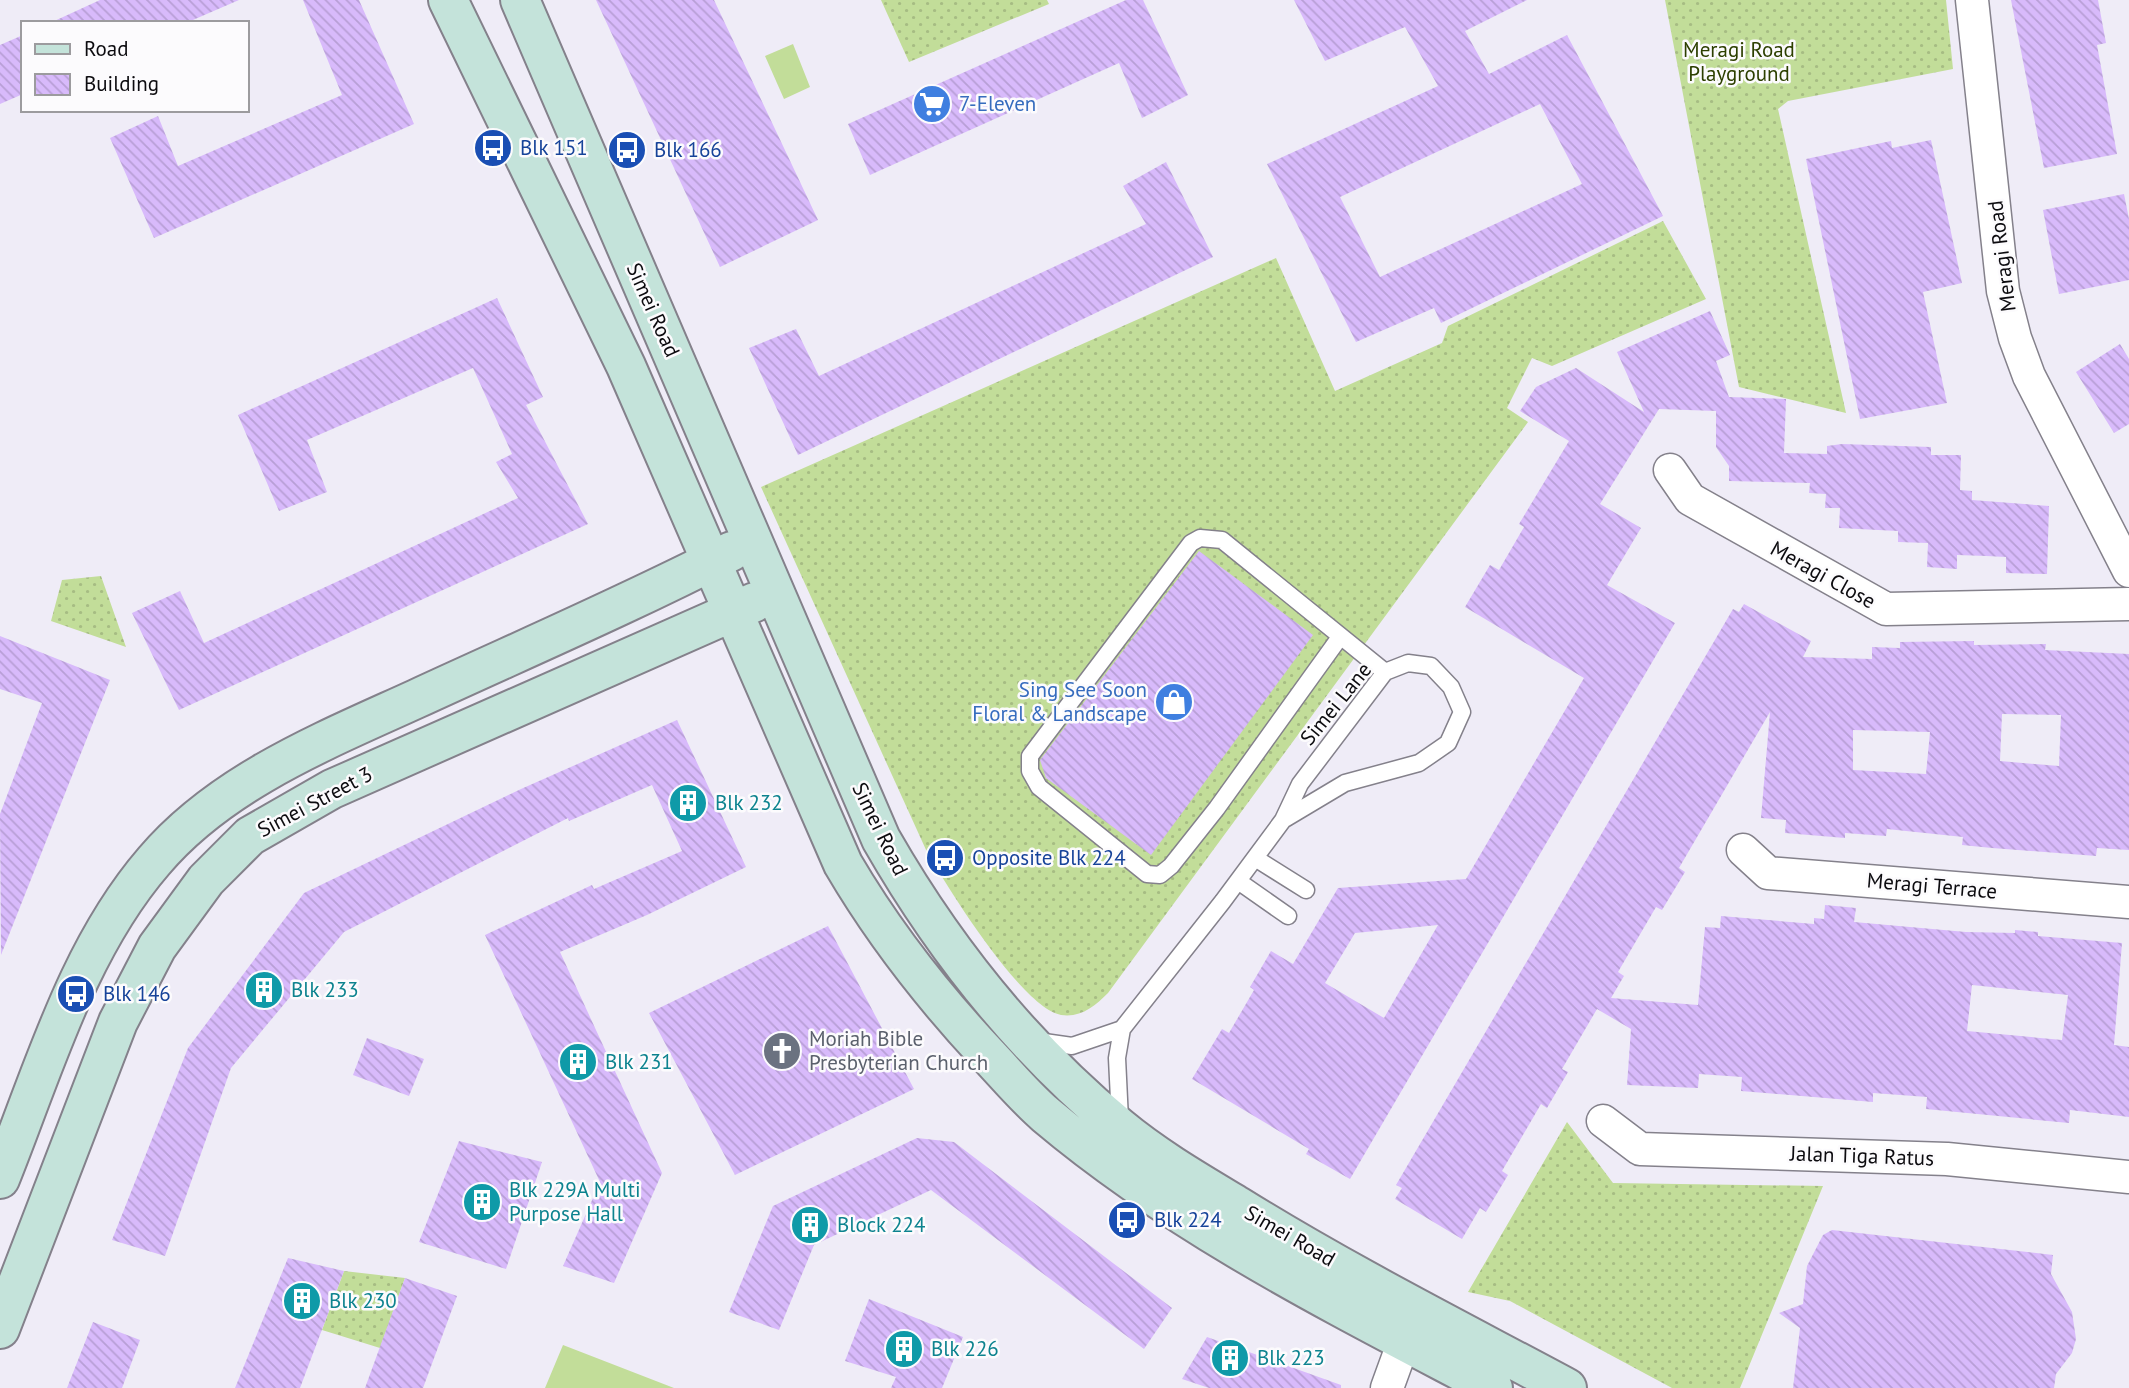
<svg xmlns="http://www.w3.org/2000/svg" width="2129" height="1388" font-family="'PT Sans',sans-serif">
  <defs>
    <pattern id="grass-dots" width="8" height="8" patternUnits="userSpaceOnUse" patternTransform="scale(1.75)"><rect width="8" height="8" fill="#c2dd99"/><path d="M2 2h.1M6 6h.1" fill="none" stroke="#a6bc83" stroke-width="1.8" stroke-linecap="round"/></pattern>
    <pattern id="building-back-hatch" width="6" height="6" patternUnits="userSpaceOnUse" patternTransform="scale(1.75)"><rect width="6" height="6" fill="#d8bafb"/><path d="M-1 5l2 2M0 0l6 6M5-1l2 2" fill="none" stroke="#b89fd6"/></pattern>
  </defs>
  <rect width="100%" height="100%" fill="#efecf7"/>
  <path fill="url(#grass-dots)" d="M 881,0 L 1047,0 L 1049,4 L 909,62 Z
    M 1665,0 L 1946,0 L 1953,69 L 1788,101 L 1778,109 L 1846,413 L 1739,387 Z
    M 1663,221 L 1706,299 L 1552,366 L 1532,358 L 1507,408 L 1528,422 L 1108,993 C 1095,1006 1081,1018 1061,1015 C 1022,1008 948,888 927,852 L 761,487 L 1276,258 L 1335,391 L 1442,343 L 1448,326 Z
    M 101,576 L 126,647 L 51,621 L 62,580 Z
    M 1567,1122 L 1613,1183 L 1823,1186 L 1740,1388 L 1672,1388 L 1510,1301 L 1468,1292 Z
    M 344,1271 L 405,1278 L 380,1348 L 322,1330 Z"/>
  <path fill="#c2dd99" d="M 793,44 L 810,87 L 784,99 L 765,56 Z
    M 563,1345 L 674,1388 L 545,1388 Z"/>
  <path fill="url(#building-back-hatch)" fill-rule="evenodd" d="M 100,0 L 239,0 L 186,23 L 50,23 Z
    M 303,0 L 359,0 L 414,124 L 154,238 L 110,138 L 158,116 L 178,166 L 342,95 Z
    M 596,0 L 714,0 L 818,220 L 720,267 Z
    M 1126,0 L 1143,0 L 1188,95 L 1142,118 L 1119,63 L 870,175 L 848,124 Z
    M 1294,0 L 1527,0 L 1465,31 L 1489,74 L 1567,35 L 1663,216 L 1441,323 L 1434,308 L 1356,342 L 1267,164 L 1438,86 L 1405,27 L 1325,61 ZM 1540,104 L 1582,184 L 1380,277 L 1340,197 Z
    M 2011,0 L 2098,0 L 2106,43 L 2097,45 L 2117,154 L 2044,168 Z
    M 23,35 L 23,94 L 0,104 L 0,45 Z
    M 1931,140 L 1962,283 L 1923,292 L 1947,403 L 1860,419 L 1806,159 L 1891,141 L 1892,148 Z
    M 1166,162 L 1213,257 L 798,455 L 749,348 L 796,329 L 819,376 L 1146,224 L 1123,186 Z
    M 2124,194 L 2129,219 L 2129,280 L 2059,294 L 2043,210 Z
    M 497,298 L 543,397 L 526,405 L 588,524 L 179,710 L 132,613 L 180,591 L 204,643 L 518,498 L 496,462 L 512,454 L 473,368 L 307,440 L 327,492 L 279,511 L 238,415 Z
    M 1710,311 L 1730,355 L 1716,361 L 1729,397 L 1786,399 L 1784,453 L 1827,454 L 1827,446 L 1842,444 L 1931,447 L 1931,455 L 1961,455 L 1960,490 L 1972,491 L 1972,500 L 2049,506 L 2047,574 L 2006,573 L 2006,557 L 1986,556 L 1957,555 L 1957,569 L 1927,567 L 1928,543 L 1898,542 L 1898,531 L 1839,528 L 1840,508 L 1825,508 L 1826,494 L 1809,493 L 1810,483 L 1729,481 L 1729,466 L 1716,447 L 1716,411 L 1659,409 L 1600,504 L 1641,528 L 1607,585 L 1675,623 L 1350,1179 L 1306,1154 L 1309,1149 L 1192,1079 L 1222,1029 L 1229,1033 L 1254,990 L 1250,987 L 1271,951 L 1293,964 L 1338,888 L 1466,879 L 1584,678 L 1465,607 L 1490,565 L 1499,570 L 1524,527 L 1519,524 L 1569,441 L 1520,411 L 1536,387 L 1576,368 L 1644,412 L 1617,352 ZM 1438,925 L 1384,1018 L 1325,983 L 1355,933 Z
    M 2120,344 L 2129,359 L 2129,424 L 2114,433 L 2076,372 Z
    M 1199,551 L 1313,635 L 1151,855 L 1046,778 L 1040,760 Z
    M 1744,604 L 1811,641 L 1803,657 L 1872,659 L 1872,647 L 1900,648 L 1900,642 L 1974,641 L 1974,645 L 2046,644 L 2045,650 L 2129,654 L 2129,850 L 2097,848 L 2096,856 L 1992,848 L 1962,845 L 1963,837 L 1887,829 L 1886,836 L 1845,833 L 1845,838 L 1785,833 L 1786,820 L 1761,818 L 1770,712 L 1679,868 L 1685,872 L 1662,910 L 1656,907 L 1618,972 L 1624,976 L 1611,998 L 1698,1005 L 1705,927 L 1720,928 L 1721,916 L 1814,924 L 1814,918 L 1824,919 L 1825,905 L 1856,908 L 1854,922 L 1966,932 L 2015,933 L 2015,930 L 2038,932 L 2038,936 L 2122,943 L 2114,1045 L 2129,1047 L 2129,1117 L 2070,1110 L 2069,1123 L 1926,1109 L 1927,1097 L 1873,1093 L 1873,1102 L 1741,1091 L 1742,1077 L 1699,1074 L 1698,1088 L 1627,1085 L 1631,1029 L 1597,1009 L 1562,1069 L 1568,1072 L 1547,1108 L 1541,1104 L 1502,1171 L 1508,1175 L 1486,1212 L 1480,1208 L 1462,1239 L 1395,1199 L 1402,1188 L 1396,1185 L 1733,609 L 1739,612 ZM 2002,714 L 2061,715 L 2059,766 L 2000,761 ZM 1853,730 L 1930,732 L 1926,774 L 1853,770 ZM 1972,985 L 2068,995 L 2062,1040 L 1967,1031 Z
    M 0,636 L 110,680 L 1,955 L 0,814 L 42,703 L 0,689 Z
    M 677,720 L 746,867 L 647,915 L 560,952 L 662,1173 L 614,1283 L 563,1266 L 600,1182 L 485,935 L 592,885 L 594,889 L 682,851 L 652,785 L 569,821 L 568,818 L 344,932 L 231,1068 L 165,1256 L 112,1240 L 188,1048 L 304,893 L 521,789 Z
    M 828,926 L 914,1089 L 735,1175 L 649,1013 Z
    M 367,1038 L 424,1059 L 409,1096 L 353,1075 Z
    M 917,1138 L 954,1142 L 1172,1308 L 1144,1349 L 931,1190 L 814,1245 L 779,1330 L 729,1312 L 773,1206 Z
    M 459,1141 L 542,1162 L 506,1269 L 419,1242 Z
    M 1832,1230 L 2053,1255 L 2051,1274 L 2072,1312 L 2076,1339 L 2072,1353 L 2056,1374 L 2054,1388 L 1793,1388 L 1800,1328 L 1779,1313 L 1803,1304 L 1807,1266 L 1823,1235 Z
    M 288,1258 L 344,1271 L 300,1388 L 235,1388 Z
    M 405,1278 L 457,1296 L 423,1388 L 365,1388 Z
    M 869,1299 L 963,1337 L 942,1388 L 891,1388 L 896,1377 L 845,1361 Z
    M 93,1322 L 140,1340 L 122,1388 L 67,1388 Z
    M 1207,1337 L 1341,1385 L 1341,1388 L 1209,1388 L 1182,1379 Z"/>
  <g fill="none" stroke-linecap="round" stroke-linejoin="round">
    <defs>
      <path id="lane" d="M 1340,637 L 1217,808 L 1171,866 L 1160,875 L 1147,874 L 1039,787 L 1030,771 L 1030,756 L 1191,543 L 1200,538 L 1222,540 L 1385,672
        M 1255,858 L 1306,890
        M 1238,881 L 1288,916
        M 1037,1041 L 1072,1046 L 1122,1029 L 1223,901 L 1283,820 L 1300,784 L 1385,672 L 1408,663 L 1431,666 L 1451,687 L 1462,712 L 1448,743 L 1419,763 L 1345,783 L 1283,820
        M 1120,1120 L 1117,1058 L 1122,1029"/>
      <path id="street" d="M 1972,0 L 2003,291 L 2015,338 L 2029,376 L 2129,571
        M 1670,470 L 1690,499 L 1886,609 L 2129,604
        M 1743,850 L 1768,873 L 2129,902
        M 1603,1121 L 1640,1149 L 1947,1159 L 2129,1177
        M 1387,1388 L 1412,1319"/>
      <path id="secondary" d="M 448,0 L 626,366 L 843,864 C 884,934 932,995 987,1054 C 1006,1074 1025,1097 1046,1115 C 1180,1228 1338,1306 1493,1388
        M 520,0 L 881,839 C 944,949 1020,1045 1119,1127 C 1155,1157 1198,1182 1238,1206 C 1344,1272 1457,1329 1567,1388
        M 0,1179 C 43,1072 77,950 154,861 C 221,782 324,741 416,699 C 522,650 629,604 732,551
        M 0,1329 L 118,1022 L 157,947 L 206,880 L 250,836 L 332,789 L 755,602"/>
    </defs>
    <use href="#lane" stroke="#84818b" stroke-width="19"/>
    <use href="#street" stroke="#84818b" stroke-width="35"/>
    <use href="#secondary" stroke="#84818b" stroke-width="42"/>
    <use href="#lane" stroke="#fff" stroke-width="16"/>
    <use href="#street" stroke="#fff" stroke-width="32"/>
    <use href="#secondary" stroke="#c4e3da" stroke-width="38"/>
  </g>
  <defs>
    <symbol id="supermarket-disc" viewBox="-11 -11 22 22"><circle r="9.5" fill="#3f7fe0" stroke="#fcfbfd"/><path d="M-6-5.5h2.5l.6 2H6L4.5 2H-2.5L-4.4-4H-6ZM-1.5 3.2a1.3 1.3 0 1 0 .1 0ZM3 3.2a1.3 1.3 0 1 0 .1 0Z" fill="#fff"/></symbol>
    <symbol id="bus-disc" viewBox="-11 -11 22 22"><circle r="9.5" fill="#1a4fb4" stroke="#fcfbfd"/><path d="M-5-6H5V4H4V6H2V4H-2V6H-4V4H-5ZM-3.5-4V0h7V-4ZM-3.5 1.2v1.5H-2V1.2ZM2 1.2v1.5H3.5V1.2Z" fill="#fff"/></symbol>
    <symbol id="shop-disc" viewBox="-11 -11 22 22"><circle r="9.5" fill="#3f7fe0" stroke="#fcfbfd"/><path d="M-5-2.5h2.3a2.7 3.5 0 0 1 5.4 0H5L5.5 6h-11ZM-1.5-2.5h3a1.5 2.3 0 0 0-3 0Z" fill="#fff"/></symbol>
    <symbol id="building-disc" viewBox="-11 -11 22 22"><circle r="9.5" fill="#0f9aa8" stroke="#fcfbfd"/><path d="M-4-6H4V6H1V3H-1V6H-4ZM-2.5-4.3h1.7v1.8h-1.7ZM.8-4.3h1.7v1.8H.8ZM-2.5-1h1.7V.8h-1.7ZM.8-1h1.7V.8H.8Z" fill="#fff"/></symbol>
    <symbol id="church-disc" viewBox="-11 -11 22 22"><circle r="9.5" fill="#6b7280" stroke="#fcfbfd"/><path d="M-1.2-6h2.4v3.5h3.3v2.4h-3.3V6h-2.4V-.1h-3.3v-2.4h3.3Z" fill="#fff"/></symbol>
  </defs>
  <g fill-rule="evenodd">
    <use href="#supermarket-disc" x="910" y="82" width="44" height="44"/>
    <use href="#bus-disc" x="471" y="126" width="44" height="44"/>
    <use href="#bus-disc" x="605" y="128" width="44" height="44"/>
    <use href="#shop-disc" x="1152" y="680" width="44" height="44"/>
    <use href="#building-disc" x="666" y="781" width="44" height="44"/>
    <use href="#bus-disc" x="923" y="836" width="44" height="44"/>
    <use href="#building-disc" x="242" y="968" width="44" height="44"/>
    <use href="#bus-disc" x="54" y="972" width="44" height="44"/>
    <use href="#church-disc" x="760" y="1029" width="44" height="44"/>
    <use href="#building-disc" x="556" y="1040" width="44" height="44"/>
    <use href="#building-disc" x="460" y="1180" width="44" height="44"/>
    <use href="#bus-disc" x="1105" y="1198" width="44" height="44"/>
    <use href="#building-disc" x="788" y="1203" width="44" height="44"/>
    <use href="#building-disc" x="280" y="1279" width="44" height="44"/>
    <use href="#building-disc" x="882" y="1327" width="44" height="44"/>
    <use href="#building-disc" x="1208" y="1336" width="44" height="44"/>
  </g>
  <g text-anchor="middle" stroke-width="5" stroke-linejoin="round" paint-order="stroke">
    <g font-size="21" fill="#2d4000" stroke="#fcfbfd">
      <text x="1739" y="57">Meragi Road<tspan x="1739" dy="24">Playground</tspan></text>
    </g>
    <g font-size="21" fill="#366cbe" stroke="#fcfbfd" text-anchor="start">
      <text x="959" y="111">7-Eleven</text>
      <text x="1147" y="697" text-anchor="end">Sing See Soon<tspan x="1147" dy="24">Floral &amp; Landscape</tspan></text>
    </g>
    <g font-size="21" fill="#164399" stroke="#fcfbfd" text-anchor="start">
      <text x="520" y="155">Blk 151</text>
      <text x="654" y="157">Blk 166</text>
      <text x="972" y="865">Opposite Blk 224</text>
      <text x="103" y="1001">Blk 146</text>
      <text x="1154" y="1227">Blk 224</text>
    </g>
    <g font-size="21" fill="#0c0b0f" stroke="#fcfbfd">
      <text transform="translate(2002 256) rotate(-97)" y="7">Meragi Road</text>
      <text transform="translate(653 310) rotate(66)" y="7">Simei Road</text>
      <text transform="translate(1823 575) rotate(29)" y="7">Meragi Close</text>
      <text transform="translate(1336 704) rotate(-51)" y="7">Simei Lane</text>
      <text transform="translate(315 802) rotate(-28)" y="7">Simei Street 3</text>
      <text transform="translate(880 829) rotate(64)" y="7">Simei Road</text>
      <text transform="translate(1932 886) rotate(5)" y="7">Meragi Terrace</text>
      <text transform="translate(1862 1156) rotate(2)" y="7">Jalan Tiga Ratus</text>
      <text transform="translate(1290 1236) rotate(30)" y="7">Simei Road</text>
    </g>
    <g font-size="21" fill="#0d838f" stroke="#fcfbfd" text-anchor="start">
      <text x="715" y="810">Blk 232</text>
      <text x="291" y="997">Blk 233</text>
      <text x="605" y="1069">Blk 231</text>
      <text x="509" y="1197">Blk 229A Multi<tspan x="509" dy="24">Purpose Hall</tspan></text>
      <text x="837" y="1232">Block 224</text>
      <text x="329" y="1308">Blk 230</text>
      <text x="931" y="1356">Blk 226</text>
      <text x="1257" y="1365">Blk 223</text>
    </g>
    <g font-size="21" fill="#5b616d" stroke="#fcfbfd" text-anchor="start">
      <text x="809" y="1046">Moriah Bible<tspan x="809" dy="24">Presbyterian Church</tspan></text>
    </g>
  </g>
  <rect x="21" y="21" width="228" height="91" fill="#fcfbfd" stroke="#9c9b9e" stroke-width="2"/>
  <rect x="35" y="44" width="35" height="10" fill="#c4e3da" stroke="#9c9b9e" stroke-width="2"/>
  <text x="84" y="56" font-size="21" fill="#0c0b0f">Road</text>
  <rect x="35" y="74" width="35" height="21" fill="url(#building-back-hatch)" stroke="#9c9b9e" stroke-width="2"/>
  <text x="84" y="91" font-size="21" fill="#0c0b0f">Building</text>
</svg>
